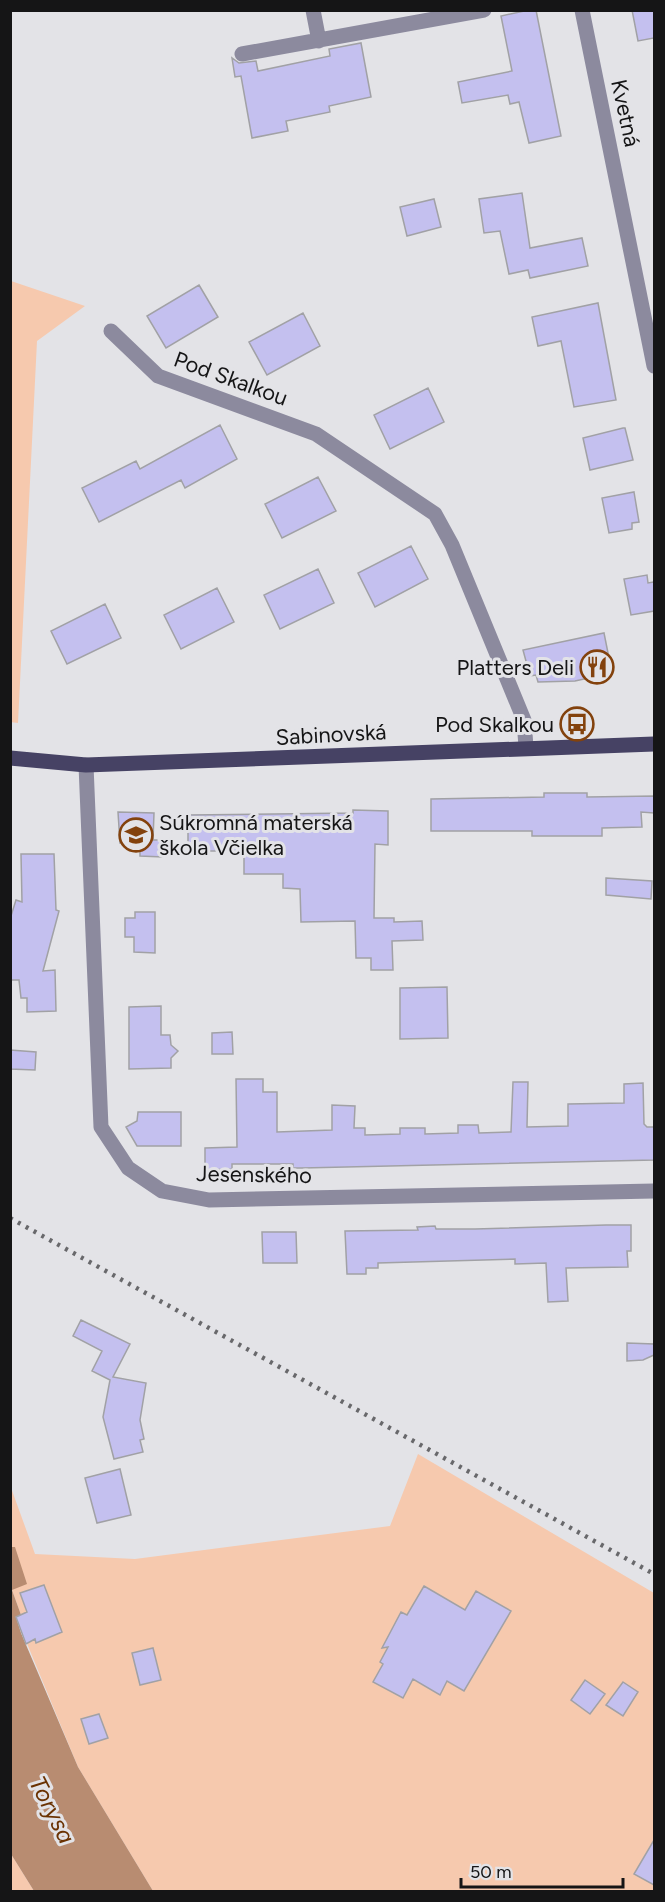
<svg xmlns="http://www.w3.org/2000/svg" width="665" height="1902" font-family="Figtree,sans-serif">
  <rect width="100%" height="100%" fill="#e3e3e7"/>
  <path fill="#f6c9ae" d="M 11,281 L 85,306 L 37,341 L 18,723 L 10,722 Z
    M 418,1454 L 654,1593 L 654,1891 L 153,1891 L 78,1767 L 16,1617 L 21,1615 L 12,1590 L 15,1548 L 11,1547 L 10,1485 L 35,1554 L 135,1559 L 390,1526 Z
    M 11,1854 L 34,1891 L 11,1891 Z"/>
  <path fill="#b88c71" d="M 11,1547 L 15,1547 L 27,1584 L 12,1590 L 21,1615 L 16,1617 L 21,1633 L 78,1767 L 153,1891 L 34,1891 L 11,1854 Z"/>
  <path fill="#c4c0ef" stroke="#a1a1a5" stroke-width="1.5" d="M 529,10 L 536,10 L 561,136 L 529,143 L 519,102 L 510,104 L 508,95 L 462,103 L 458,82 L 512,71 L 501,16 Z
    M 632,10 L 654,10 L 654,38 L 638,41 Z
    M 361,43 L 371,97 L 329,106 L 330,112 L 286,121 L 288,131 L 252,138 L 241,76 L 235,77 L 232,58 L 239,63 L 256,61 L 258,71 L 330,56 L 329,49 Z
    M 522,193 L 530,248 L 582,238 L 588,266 L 530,278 L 528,270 L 509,274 L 500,231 L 484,233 L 479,199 Z
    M 434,199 L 441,227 L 407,236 L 400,207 Z
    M 199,285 L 218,317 L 166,348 L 147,316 Z
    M 598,303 L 616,400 L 574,407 L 561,341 L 538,346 L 532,317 Z
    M 303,313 L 320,346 L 267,375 L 249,342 Z
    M 428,388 L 444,422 L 390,449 L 374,415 Z
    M 220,425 L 237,459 L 185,488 L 181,480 L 99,522 L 82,488 L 136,461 L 140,469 Z
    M 623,428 L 625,428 L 633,460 L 590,470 L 583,438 Z
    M 318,477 L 336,511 L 282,538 L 265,504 Z
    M 634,492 L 639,522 L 632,523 L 632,529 L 609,533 L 602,498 Z
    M 411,546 L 428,579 L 375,607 L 358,573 Z
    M 318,569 L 334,603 L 280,629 L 264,595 Z
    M 647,575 L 648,583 L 654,582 L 654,611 L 631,615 L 624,579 Z
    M 217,588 L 234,622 L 181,649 L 164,615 Z
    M 105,604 L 121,638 L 67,664 L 51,631 Z
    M 604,633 L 612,673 L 575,681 L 538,682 L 536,675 L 530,676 L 523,650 Z
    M 544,793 L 587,793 L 587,797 L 654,796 L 654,813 L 641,812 L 642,827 L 602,828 L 602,836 L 532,836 L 532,831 L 431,831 L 431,799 L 544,797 Z
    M 353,810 L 388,811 L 388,845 L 375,844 L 374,918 L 394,918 L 394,922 L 422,921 L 423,940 L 392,941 L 393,970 L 371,970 L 371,958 L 356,958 L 355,921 L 301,922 L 300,889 L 283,888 L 283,874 L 244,874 L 244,851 L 188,851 L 188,815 L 353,813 Z
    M 118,812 L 154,813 L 153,840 L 163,840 L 163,857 L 140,856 L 140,844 L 120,843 Z
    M 21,854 L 54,854 L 56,910 L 59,911 L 43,971 L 55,970 L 56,1011 L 27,1012 L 27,998 L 21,998 L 19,980 L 10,980 L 10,919 L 16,900 L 22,902 Z
    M 606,878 L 652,881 L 651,899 L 606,895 Z
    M 135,912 L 155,912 L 155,953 L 134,952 L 134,937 L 125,937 L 125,918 L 135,918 Z
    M 447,987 L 448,1038 L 400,1039 L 400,988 Z
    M 161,1006 L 161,1035 L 170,1035 L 171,1045 L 178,1051 L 171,1058 L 171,1068 L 129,1069 L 129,1007 Z
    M 232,1032 L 233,1054 L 212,1054 L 212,1033 Z
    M 10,1050 L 36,1052 L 35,1070 L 10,1069 Z
    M 236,1079 L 263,1079 L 263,1092 L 277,1092 L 277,1132 L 332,1130 L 332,1105 L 355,1106 L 354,1128 L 365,1128 L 365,1135 L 400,1134 L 400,1128 L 425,1128 L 425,1134 L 458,1133 L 458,1125 L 478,1125 L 479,1133 L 511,1132 L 513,1082 L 528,1082 L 527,1127 L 568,1126 L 568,1104 L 624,1103 L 624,1084 L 643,1083 L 644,1124 L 647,1127 L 654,1127 L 654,1160 L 302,1168 L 293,1168 L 293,1164 L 232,1164 L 232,1169 L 205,1170 L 205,1148 L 237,1147 Z
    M 138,1112 L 181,1112 L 181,1146 L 137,1146 L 126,1127 L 137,1121 Z
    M 606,1225 L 631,1225 L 631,1251 L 627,1251 L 628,1267 L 566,1268 L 568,1301 L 548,1302 L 546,1263 L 515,1264 L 515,1259 L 378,1263 L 378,1268 L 366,1268 L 366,1274 L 347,1274 L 345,1231 L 418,1230 L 417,1227 L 435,1226 L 436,1229 L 475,1229 Z
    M 262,1232 L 296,1232 L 297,1263 L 263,1263 Z
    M 81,1320 L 130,1344 L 113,1377 L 146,1383 L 140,1420 L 144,1439 L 140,1440 L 143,1452 L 114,1459 L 103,1417 L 110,1380 L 92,1371 L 102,1351 L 73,1336 Z
    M 627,1343 L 654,1344 L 654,1355 L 643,1360 L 627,1361 Z
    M 120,1469 L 131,1515 L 97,1523 L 85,1478 Z
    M 44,1585 L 62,1632 L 36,1643 L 35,1639 L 26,1644 L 16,1617 L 27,1612 L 20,1593 Z
    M 424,1586 L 465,1610 L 476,1591 L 511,1611 L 464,1691 L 447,1681 L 440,1695 L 413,1679 L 403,1698 L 373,1682 L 383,1664 L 380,1662 L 388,1647 L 382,1648 L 401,1612 L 407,1615 Z
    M 153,1648 L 161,1680 L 140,1685 L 132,1653 Z
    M 585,1680 L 605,1694 L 590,1714 L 571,1700 Z
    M 623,1682 L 638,1692 L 623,1716 L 606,1705 Z
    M 99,1714 L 108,1738 L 89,1744 L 81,1719 Z
    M 654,1840 L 654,1885 L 634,1874 Z"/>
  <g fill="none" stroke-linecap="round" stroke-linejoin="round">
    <path stroke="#8c8a9e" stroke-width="15" d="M 313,10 L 319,41
      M 582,10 L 654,366
      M 242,54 L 484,10
      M 111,331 L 158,376 L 316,434 L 435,514 L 452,545 L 524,720 L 526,747
      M 86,765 L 101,1127 L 128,1168 L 162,1191 L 209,1200 L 654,1191"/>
    <path stroke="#464264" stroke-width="15" d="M 10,758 L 86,765 L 654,744"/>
    <path stroke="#68686b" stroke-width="4.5" stroke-dasharray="3 6" stroke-linecap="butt" d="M 10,1218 L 654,1574"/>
  </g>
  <defs>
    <symbol id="restaurant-ring" viewBox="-11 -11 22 22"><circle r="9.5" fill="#e3e3e7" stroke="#83420d" stroke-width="1.5"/><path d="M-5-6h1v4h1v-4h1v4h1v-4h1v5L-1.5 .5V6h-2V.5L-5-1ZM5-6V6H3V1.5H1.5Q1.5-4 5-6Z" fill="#83420d"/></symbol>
    <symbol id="bus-ring" viewBox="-11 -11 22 22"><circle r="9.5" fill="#e3e3e7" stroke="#83420d" stroke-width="1.5"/><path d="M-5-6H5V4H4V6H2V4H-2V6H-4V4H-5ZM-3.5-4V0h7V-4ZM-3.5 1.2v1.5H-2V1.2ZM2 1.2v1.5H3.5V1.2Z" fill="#83420d"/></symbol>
    <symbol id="school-ring" viewBox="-11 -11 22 22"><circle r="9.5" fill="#e3e3e7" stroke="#83420d" stroke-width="1.5"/><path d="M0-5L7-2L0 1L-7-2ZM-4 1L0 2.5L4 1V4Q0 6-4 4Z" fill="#83420d"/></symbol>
  </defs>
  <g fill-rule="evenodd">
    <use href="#restaurant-ring" x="578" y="648" width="38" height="38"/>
    <use href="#bus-ring" x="558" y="705" width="38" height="38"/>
    <use href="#school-ring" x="117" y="816" width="38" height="38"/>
  </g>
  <g text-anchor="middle" stroke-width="6" stroke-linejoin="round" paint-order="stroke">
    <g font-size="22" fill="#151516" stroke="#e3e3e7">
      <text transform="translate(626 113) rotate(78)" y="8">Kvetná</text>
      <text transform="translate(231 378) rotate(20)" y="8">Pod Skalkou</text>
      <text transform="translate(331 734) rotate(-3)" y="8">Sabinovská</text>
      <text transform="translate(254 1174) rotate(1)" y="8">Jesenského</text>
    </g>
    <g font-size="22" fill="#151516" stroke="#e3e3e7" text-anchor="end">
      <text x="574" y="675">Platters Deli</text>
      <text x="554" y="732">Pod Skalkou</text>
      <text x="159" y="830" text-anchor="start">Súkromná materská<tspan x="159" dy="25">škola Včielka</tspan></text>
    </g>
    <g font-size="24" font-style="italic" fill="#6a3202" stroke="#e3e3e7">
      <text transform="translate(52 1810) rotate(63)" y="8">Torysa</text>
    </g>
  </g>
  <rect width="665" height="1902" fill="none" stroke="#151516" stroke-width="24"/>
  <path d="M461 1878v9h162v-9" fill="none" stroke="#151516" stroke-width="3"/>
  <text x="470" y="1878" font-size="18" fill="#151516" stroke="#e3e3e7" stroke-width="4.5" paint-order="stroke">50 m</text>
</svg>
